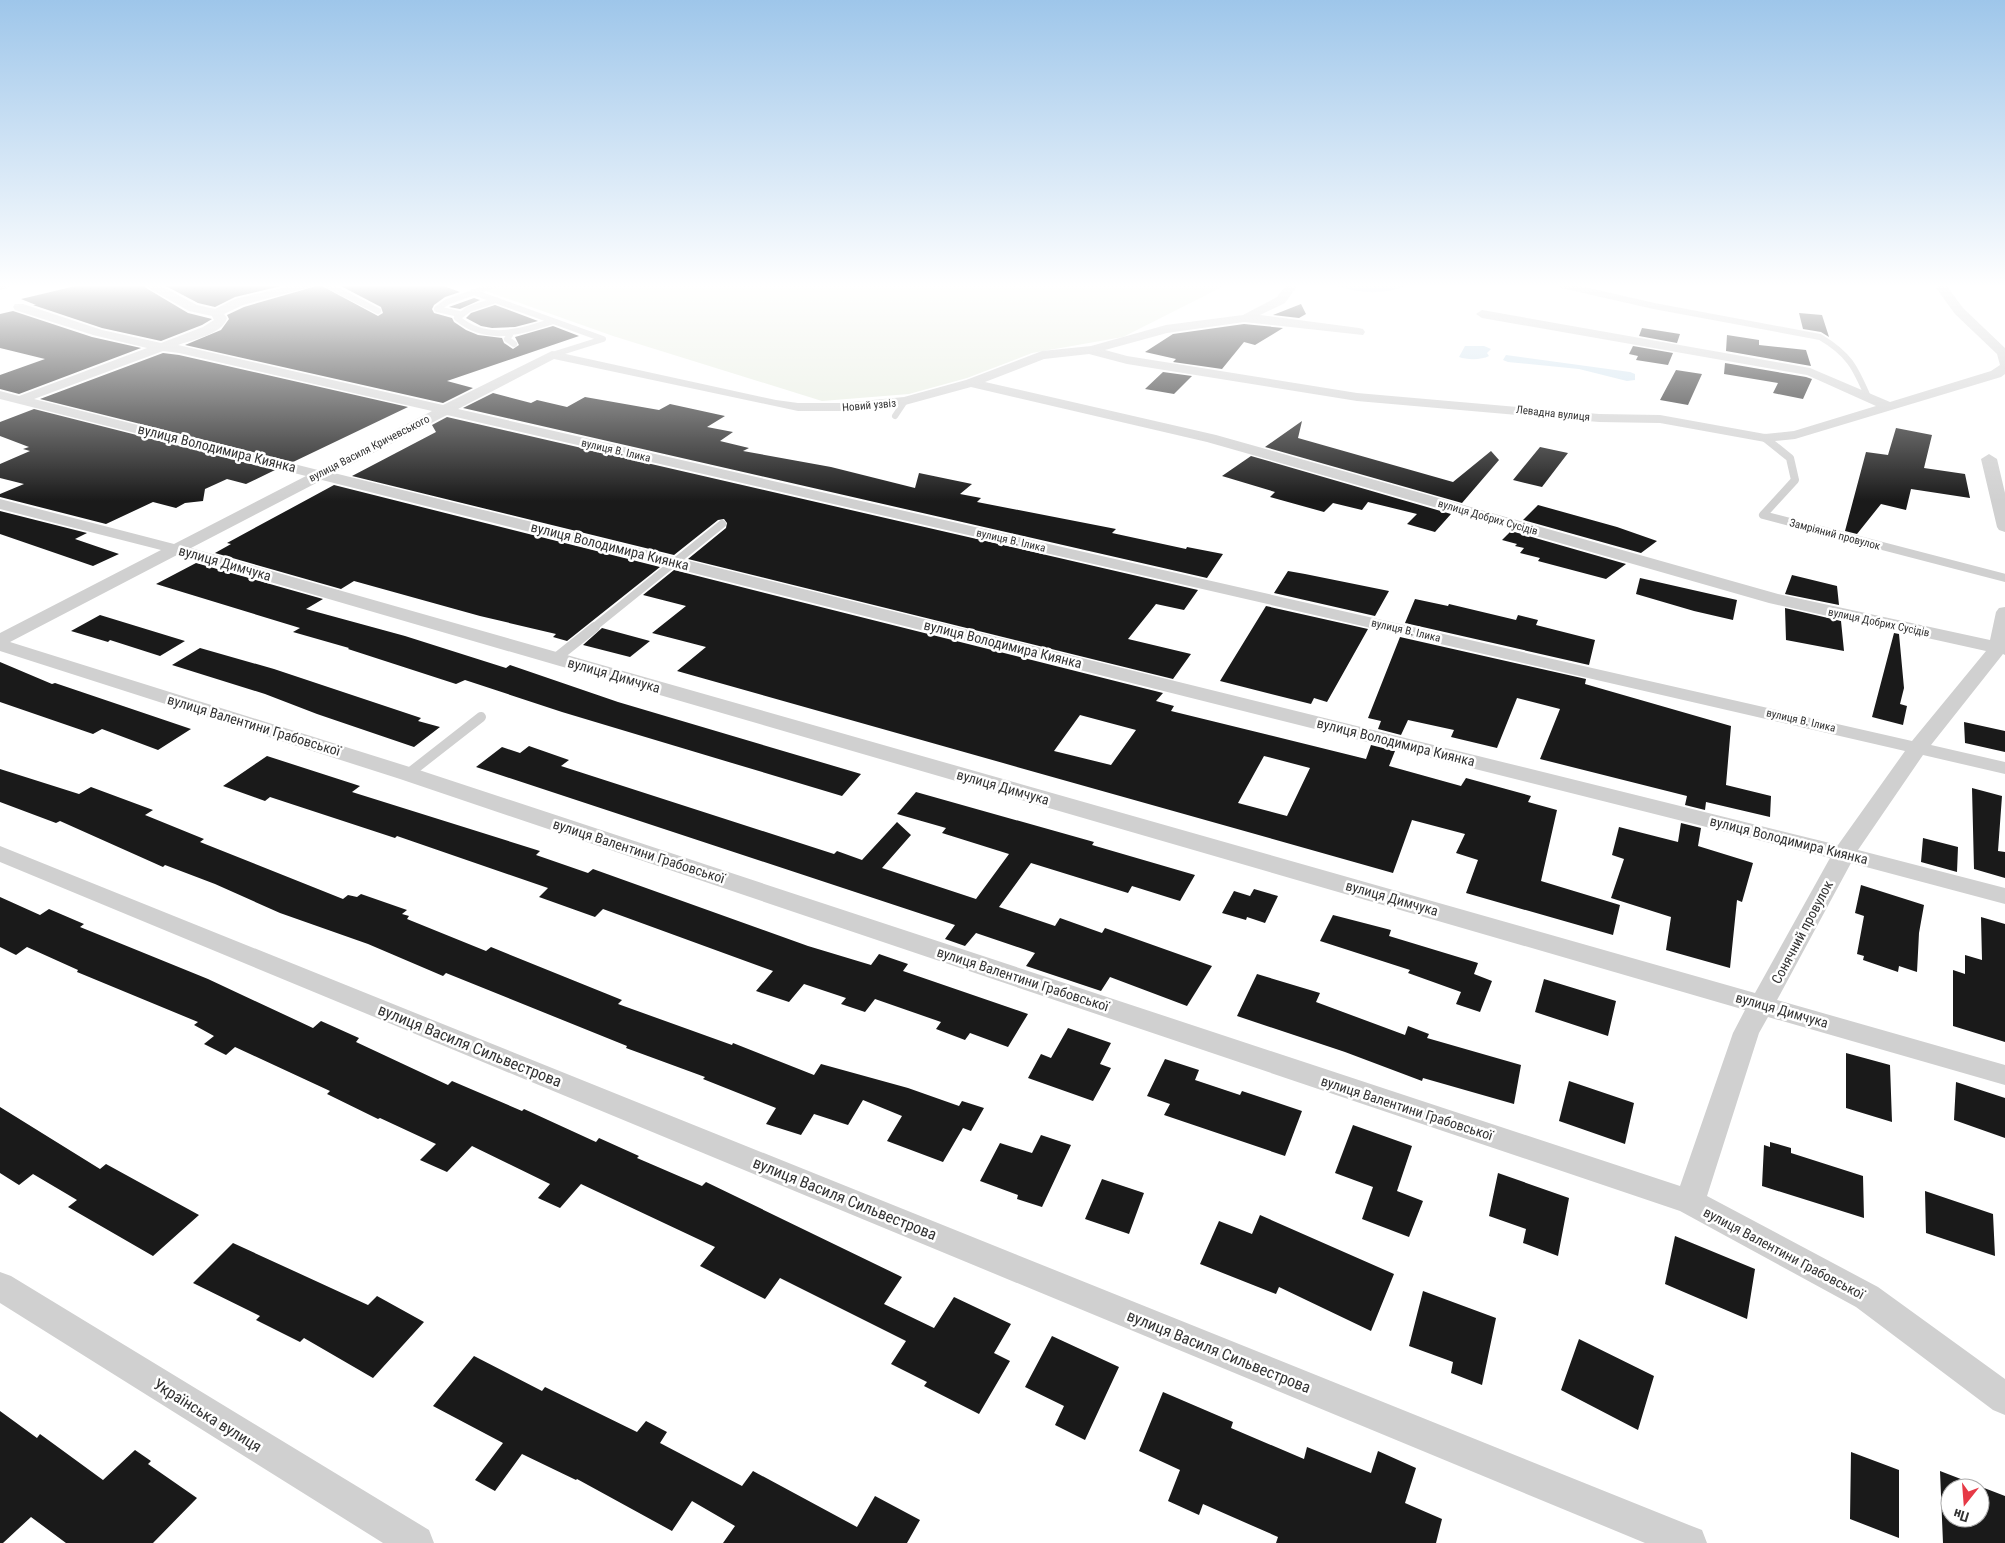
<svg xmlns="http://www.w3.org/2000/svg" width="2005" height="1543" font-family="'Roboto Condensed',sans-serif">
  <rect width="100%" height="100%" fill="#fff"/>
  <path fill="#e6ecdf" d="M 500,285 L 1226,285 L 1123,337 L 1032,353 L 967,378 L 909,394 L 822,401 L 613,336 L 483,290 Z"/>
  <path fill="#cfe2ee" d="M 1334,285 L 1409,285 C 1383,295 1360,294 1334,285 Z
    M 1465,346 L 1484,346 L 1491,349 L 1487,353 L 1489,356 C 1482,360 1467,360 1459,357 Z
    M 1506,355 L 1630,372 L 1635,374 L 1635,380 L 1627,381 L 1579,369 L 1508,362 L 1503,360 Z"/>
  <path fill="#1a1a1a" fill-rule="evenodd" d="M 80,285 L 141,285 L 188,313 L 212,319 L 202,325 L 161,341 L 102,328 L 33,305 L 36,305 L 21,299 Z
    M 164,285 L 285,285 L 235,297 L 215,307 L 198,303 Z
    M 320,285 L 378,316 L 383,313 L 381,307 L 339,285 L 441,285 L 460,292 L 445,297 L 434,305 L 432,309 L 434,313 L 452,318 L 454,322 L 466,330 L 478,335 L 502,338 L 504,343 L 513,349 L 519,345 L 515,337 L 553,326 L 579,336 L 447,381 L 473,388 L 443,403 L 185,345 L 221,330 L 229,319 L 227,315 L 244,307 Z
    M 474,298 L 480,300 L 460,309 L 449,307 Z
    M 1301,304 L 1306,314 L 1299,318 L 1273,315 Z
    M 495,305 L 538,321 L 515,327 L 492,328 L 481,326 L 466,318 L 471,313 Z
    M 13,311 L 92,337 L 141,348 L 19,394 L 0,389 L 0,375 L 45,359 L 0,348 L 0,314 Z
    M 1799,313 L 1822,315 L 1829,337 L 1821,332 L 1803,329 Z
    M 1244,324 L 1283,328 L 1255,345 L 1244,342 L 1222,369 L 1173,362 L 1176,359 L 1145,352 L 1173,334 Z
    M 1642,328 L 1680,334 L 1677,343 L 1639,336 Z
    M 1727,335 L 1759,340 L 1759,345 L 1806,350 L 1811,366 L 1726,351 Z
    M 1633,346 L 1673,353 L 1668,365 L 1636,360 L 1638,356 L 1629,354 Z
    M 163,353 L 179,355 L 408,407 L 293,462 L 40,399 Z
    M 1725,363 L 1806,377 L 1812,379 L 1803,399 L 1773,393 L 1778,383 L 1724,374 Z
    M 1676,370 L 1702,374 L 1688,405 L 1660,400 Z
    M 1163,372 L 1192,376 L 1174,394 L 1145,389 Z
    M 493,393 L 531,403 L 537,400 L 567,407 L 585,397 L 659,410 L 670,404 L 725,416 L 707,427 L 733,432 L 720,441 L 749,448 L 743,451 L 831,467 L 915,488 L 919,473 L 972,484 L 960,494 L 981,498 L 977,502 L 1116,529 L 1112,533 L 1186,549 L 1187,547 L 1223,554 L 1207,578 L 463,408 Z
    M 34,409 L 275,470 L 246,484 L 227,479 L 205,489 L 203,501 L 185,503 L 176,508 L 153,502 L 106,524 L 0,497 L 0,494 L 24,484 L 0,478 L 0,464 L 30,451 L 23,449 L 29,447 L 0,436 L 0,422 Z
    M 447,417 L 1198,590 L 1184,610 L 1156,604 L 1128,639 L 1191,654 L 1173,679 L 688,559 L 726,528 L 727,523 L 724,519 L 718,520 L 674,555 L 352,476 L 436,432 L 432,425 Z
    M 1302,421 L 1298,438 L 1453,482 L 1491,451 L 1499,460 L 1462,503 L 1265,447 Z
    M 1896,428 L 1932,435 L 1924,468 L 1965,474 L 1970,498 L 1911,489 L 1906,510 L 1881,504 L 1857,534 L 1845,531 L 1866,452 L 1888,455 Z
    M 1540,447 L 1568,453 L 1542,487 L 1513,480 Z
    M 1251,456 L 1451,514 L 1435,532 L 1407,524 L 1417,514 L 1368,502 L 1362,510 L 1333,503 L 1324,512 L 1270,497 L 1275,492 L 1222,476 Z
    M 334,485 L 660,567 L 567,641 L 553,637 L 556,634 L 480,616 L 354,581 L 341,589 L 215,553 L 231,544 L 227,543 Z
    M 1538,505 L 1617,527 L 1657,541 L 1641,553 L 1523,520 Z
    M 0,511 L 87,533 L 75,539 L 119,554 L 93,566 L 0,534 Z
    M 1511,531 L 1626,564 L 1606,579 L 1538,561 L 1540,558 L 1520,553 L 1524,548 L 1515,546 L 1517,544 L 1502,540 Z
    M 196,563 L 323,599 L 306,609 L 405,636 L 506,668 L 510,665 L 618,702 L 861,774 L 842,796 L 562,712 L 465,680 L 456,684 L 348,649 L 349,648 L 293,632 L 300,628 L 156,584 Z
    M 674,570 L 1163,693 L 1156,701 L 1174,706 L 1171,711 L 1366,759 L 1371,745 L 1395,751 L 1389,766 L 1461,786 L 1466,778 L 1531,796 L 1528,802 L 1557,810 L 1541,881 L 1620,905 L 1613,935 L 1466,893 L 1478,860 L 1456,853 L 1465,834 L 1412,820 L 1393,873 L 677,671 L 706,647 L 652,633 L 686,606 L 643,595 ZM 1080,715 L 1136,730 L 1111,765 L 1054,751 ZM 1264,756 L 1310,768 L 1287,816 L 1238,803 Z
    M 1288,571 L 1305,574 L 1389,591 L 1375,616 L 1274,593 Z
    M 1792,575 L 1837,586 L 1839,605 L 1785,594 Z
    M 1640,578 L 1737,600 L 1733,620 L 1694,611 L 1636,594 Z
    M 1415,599 L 1448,606 L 1449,604 L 1516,620 L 1518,615 L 1538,620 L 1536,625 L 1595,640 L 1589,665 L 1405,623 Z
    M 1266,606 L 1368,629 L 1327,702 L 1314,698 L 1311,704 L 1220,681 Z
    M 1785,608 L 1841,621 L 1844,651 L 1786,640 Z
    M 100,615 L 185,641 L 160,656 L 110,640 L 108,642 L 71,631 Z
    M 602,628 L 650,641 L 630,657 L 583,645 Z
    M 1894,633 L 1899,634 L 1904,688 L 1900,704 L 1907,706 L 1903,725 L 1872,717 Z
    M 1400,637 L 1586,679 L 1585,684 L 1731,726 L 1726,785 L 1771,796 L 1770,817 L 1706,802 L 1705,810 L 1685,805 L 1687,796 L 1540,759 L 1560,709 L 1517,698 L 1497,748 L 1451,737 L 1454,730 L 1408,720 L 1401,735 L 1378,729 L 1381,721 L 1368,718 Z
    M 200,648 L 274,669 L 421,718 L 418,721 L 440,727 L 414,747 L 317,714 L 265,694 L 172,665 Z
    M 0,662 L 52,684 L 55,683 L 191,729 L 158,750 L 102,729 L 93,734 L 0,702 Z
    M 1964,722 L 2005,731 L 2005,752 L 1965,743 Z
    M 529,746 L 569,760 L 561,766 L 834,854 L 837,851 L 862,860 L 897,822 L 911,835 L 882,868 L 976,899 L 1009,854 L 942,833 L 946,828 L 897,814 L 916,792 L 1094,842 L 1092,845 L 1195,875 L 1180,901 L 1132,886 L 1128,893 L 1031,863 L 999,907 L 1055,926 L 1060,918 L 1102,933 L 1105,928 L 1212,966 L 1187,1006 L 1110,977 L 1101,991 L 1026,966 L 1035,953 L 976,933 L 965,946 L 945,939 L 955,925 L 476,767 L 502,747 L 520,753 Z
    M 267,756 L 360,786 L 352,792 L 540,851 L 536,855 L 588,873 L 593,869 L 808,946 L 871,965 L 879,954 L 908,964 L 903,971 L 1028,1014 L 1008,1047 L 970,1033 L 965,1040 L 936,1029 L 941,1022 L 875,999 L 865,1012 L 841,1004 L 846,998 L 804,984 L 789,1002 L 756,991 L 773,971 L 603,909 L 595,917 L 539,897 L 548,888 L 397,836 L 395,838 L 270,797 L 265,801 L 223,786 Z
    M 0,769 L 79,794 L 91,787 L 153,810 L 145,815 L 204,839 L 200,842 L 343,899 L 348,895 L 357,897 L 361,894 L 407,910 L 402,914 L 409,916 L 407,919 L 486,951 L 491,947 L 622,1000 L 618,1004 L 732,1045 L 733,1043 L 814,1075 L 821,1064 L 908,1088 L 959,1106 L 962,1101 L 984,1108 L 971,1131 L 963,1128 L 943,1162 L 887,1141 L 902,1116 L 863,1100 L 848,1125 L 814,1114 L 801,1135 L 766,1124 L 776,1108 L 703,1079 L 705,1077 L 626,1048 L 627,1046 L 446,973 L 443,976 L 368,944 L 280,913 L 215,884 L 165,865 L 163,867 L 60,821 L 56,823 L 0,802 Z
    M 1972,788 L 2002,796 L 1998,851 L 2005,852 L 2005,878 L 1974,869 Z
    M 1681,823 L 1701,828 L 1698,846 L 1753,863 L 1742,902 L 1737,900 L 1730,968 L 1666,950 L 1671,917 L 1611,898 L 1624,859 L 1612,855 L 1619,827 L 1678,842 Z
    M 1923,838 L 1958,847 L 1957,872 L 1921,862 Z
    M 1861,885 L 1924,905 L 1919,933 L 1917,972 L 1899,966 L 1898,972 L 1863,960 L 1864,956 L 1857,954 L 1864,916 L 1855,913 Z
    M 1254,889 L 1278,896 L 1265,923 L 1247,917 L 1246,920 L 1222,913 L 1234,891 L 1250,896 Z
    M 0,897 L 40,915 L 49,909 L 84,924 L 80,927 L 208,979 L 313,1028 L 321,1021 L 359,1038 L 356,1042 L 448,1085 L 452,1081 L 522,1111 L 524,1109 L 596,1142 L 599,1138 L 639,1156 L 637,1158 L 702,1186 L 706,1182 L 902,1277 L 884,1304 L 934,1328 L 954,1297 L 1011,1324 L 994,1353 L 1010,1361 L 979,1414 L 924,1386 L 927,1382 L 891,1364 L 906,1341 L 780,1278 L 765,1299 L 700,1266 L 715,1247 L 581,1184 L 560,1208 L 538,1198 L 550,1184 L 472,1146 L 447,1172 L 420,1160 L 436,1144 L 380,1118 L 378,1119 L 327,1094 L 330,1091 L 235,1047 L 226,1055 L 204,1044 L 214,1036 L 194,1025 L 198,1022 L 77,972 L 78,970 L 27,947 L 16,955 L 0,947 Z
    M 1333,915 L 1391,930 L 1389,936 L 1478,963 L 1474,974 L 1492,981 L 1480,1012 L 1456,1004 L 1461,992 L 1408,973 L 1410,970 L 1320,941 Z
    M 1981,917 L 2005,924 L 2005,1042 L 1953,1026 L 1953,970 L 1965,974 L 1965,955 L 1982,960 Z
    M 1257,974 L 1320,993 L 1316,1002 L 1405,1035 L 1408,1026 L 1429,1034 L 1427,1038 L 1521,1065 L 1514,1104 L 1423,1078 L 1422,1081 L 1345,1052 L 1237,1016 Z
    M 1544,979 L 1616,1001 L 1608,1036 L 1535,1012 Z
    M 1068,1028 L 1111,1043 L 1100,1064 L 1111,1068 L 1093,1101 L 1028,1078 L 1041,1054 L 1051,1058 Z
    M 1846,1053 L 1890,1065 L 1892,1122 L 1846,1108 Z
    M 1165,1059 L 1199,1070 L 1195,1080 L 1240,1095 L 1242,1091 L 1302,1111 L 1285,1156 L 1164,1115 L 1170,1104 L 1147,1096 Z
    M 1569,1081 L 1634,1103 L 1625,1144 L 1559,1121 Z
    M 1956,1082 L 2005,1098 L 2005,1138 L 1954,1120 Z
    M 0,1107 L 100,1169 L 106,1164 L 199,1215 L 153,1256 L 68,1207 L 77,1200 L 33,1174 L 19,1185 L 0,1173 Z
    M 1353,1125 L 1412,1146 L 1397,1191 L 1423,1201 L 1409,1237 L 1362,1219 L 1373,1187 L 1335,1173 Z
    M 1041,1135 L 1071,1145 L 1042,1207 L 1017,1199 L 1018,1195 L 980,1181 L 1000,1143 L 1032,1153 Z
    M 1770,1142 L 1791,1148 L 1791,1153 L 1863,1176 L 1864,1218 L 1762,1186 L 1764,1145 L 1770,1147 Z
    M 1498,1173 L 1569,1198 L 1558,1256 L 1523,1243 L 1526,1229 L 1489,1216 Z
    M 1102,1179 L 1144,1193 L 1129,1234 L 1085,1219 Z
    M 1925,1191 L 1993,1214 L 1995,1256 L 1926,1233 Z
    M 1260,1215 L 1394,1274 L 1371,1331 L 1279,1287 L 1276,1294 L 1200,1264 L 1219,1221 L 1252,1234 Z
    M 1675,1236 L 1755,1269 L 1747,1319 L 1665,1284 Z
    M 233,1243 L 368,1305 L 377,1296 L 424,1322 L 373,1378 L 304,1338 L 300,1342 L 256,1320 L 260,1316 L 193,1283 Z
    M 1423,1291 L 1496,1318 L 1482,1385 L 1451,1373 L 1453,1362 L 1409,1346 Z
    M 1052,1336 L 1119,1367 L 1085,1440 L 1055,1425 L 1064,1406 L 1025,1387 Z
    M 1579,1339 L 1654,1376 L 1638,1430 L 1561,1390 Z
    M 474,1356 L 542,1391 L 545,1387 L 637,1432 L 646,1421 L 667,1432 L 660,1443 L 742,1486 L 753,1471 L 857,1527 L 875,1496 L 920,1520 L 907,1543 L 723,1543 L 735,1526 L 692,1501 L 672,1531 L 577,1479 L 576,1480 L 522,1454 L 495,1491 L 475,1480 L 503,1443 L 433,1406 Z
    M 1163,1392 L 1233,1422 L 1231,1428 L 1304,1459 L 1307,1447 L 1371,1473 L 1378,1451 L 1416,1468 L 1405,1503 L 1442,1519 L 1436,1543 L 1276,1543 L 1278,1537 L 1203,1504 L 1199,1515 L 1168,1501 L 1180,1470 L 1139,1451 Z
    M 0,1411 L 37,1438 L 40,1434 L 103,1480 L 135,1450 L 151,1461 L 148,1464 L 197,1498 L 153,1543 L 66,1543 L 31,1517 L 3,1543 L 0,1543 Z
    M 1851,1452 L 1899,1470 L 1899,1538 L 1850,1519 Z
    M 1940,1471 L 2005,1496 L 2005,1543 L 1943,1543 ZM 1950,1488 L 1980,1488 L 1980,1518 L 1950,1518 Z"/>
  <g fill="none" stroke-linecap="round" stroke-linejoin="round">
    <path stroke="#d0d0d0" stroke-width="6" d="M 327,285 L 378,311
      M 1562,285 L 1654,306 L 1820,337 C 1849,354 1855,367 1868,397
      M 0,287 L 7,285
      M 473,292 L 603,339 L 552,355
      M 496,300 L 469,309 L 457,318 C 487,343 519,332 553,321
      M 459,314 L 437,309 L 447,302 L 494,285
      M 510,335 L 507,339 L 514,344
      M 895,416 L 905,401"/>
    <path stroke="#d0d0d0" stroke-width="8" d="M 1765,438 L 1790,458 L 1795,480 L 1763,515 L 2005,578
      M 593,628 L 722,524"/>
    <path stroke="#d0d0d0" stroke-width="10" d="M 556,658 L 595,627
      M 408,774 L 481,717"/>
    <path fill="#d0d0d0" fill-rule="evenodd" d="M 143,285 L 159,285 L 197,305 L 215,309 L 235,299 L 295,285 L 318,285 L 243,305 L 224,314 L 227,318 C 223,334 192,340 178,345 L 443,405 L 552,351 L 776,400 L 798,403 L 842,403 L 904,397 L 966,380 L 1042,351 L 1091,346 L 1166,325 L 1243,315 L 1277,297 L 1286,285 L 1298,285 L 1285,303 L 1260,315 L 1359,328 L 1363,329 L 1365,332 L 1363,335 L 1244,322 L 1167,333 L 1105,350 L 1127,356 L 1357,393 L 1599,414 L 1660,415 L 1765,434 L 1794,431 L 1876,406 L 1807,375 L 1482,318 L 1476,314 L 1482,310 L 1810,368 L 1890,402 L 1991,371 L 2000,365 L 1997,354 L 1955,314 L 1934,285 L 1946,285 L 1963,308 L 2005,348 L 2005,374 L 2001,377 L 1795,439 L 1765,442 L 1660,423 L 1599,422 L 1357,401 L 1127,364 L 1089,354 L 1044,359 L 985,382 L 1216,435 L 1778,594 L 1990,640 L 1996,612 L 1999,608 L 2005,607 L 2005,655 L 2003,654 L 1931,745 L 2005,762 L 2005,774 L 1923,755 L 1858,850 L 2005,888 L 2005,904 L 1851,863 L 1777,1000 L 2005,1065 L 2005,1085 L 1768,1017 L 1759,1033 L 1707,1196 L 1878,1287 L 2005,1379 L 2005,1415 L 1993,1410 L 1856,1307 L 1680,1211 L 400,779 L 0,651 L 0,633 L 161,550 L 0,509 L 0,499 L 174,544 L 306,476 L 0,399 L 0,391 L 19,396 L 147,348 L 93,335 L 15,310 L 13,307 L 15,304 L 23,304 L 102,330 L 161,343 L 203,327 L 214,320 L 212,316 L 189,311 ZM 163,351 L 179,353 L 432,411 L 318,470 L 34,399 ZM 554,359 L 798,411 L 842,411 L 905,405 L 971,387 L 1207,442 L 1769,603 L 1986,651 L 1912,741 L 458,409 ZM 447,415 L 1905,751 L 1838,845 L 334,473 ZM 322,480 L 1830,858 L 1755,993 L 191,548 ZM 177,555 L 1745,1010 L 1733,1033 L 1680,1186 L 416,769 L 10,642 Z
      M 1989,454 L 1997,459 L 2005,493 L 2005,532 L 1999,530 L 1997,527 L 1981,459 Z
      M 0,846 L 1689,1525 L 1702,1530 L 1707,1543 L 1645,1543 L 0,862 Z
      M 0,1272 L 11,1276 L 429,1530 L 434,1543 L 383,1543 L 0,1303 Z"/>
  </g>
  <linearGradient id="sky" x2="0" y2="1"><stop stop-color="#9ec6ea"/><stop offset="0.57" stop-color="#fff"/><stop offset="1" stop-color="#fff" stop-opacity="0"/></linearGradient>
  <rect width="2005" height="501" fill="url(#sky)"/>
  <g text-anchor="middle" stroke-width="5" stroke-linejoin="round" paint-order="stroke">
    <g font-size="11" fill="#333" stroke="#fff">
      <text transform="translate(869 405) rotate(-5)" y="4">Новий узвіз</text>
      <text transform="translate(1553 413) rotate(6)" y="4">Левадна вулиця</text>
      <text transform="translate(369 448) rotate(-27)" y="4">вулиця Василя Кричевського</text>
      <text transform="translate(616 450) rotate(13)" y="4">вулиця В. Ілика</text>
      <text transform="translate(1488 517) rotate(16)" y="4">вулиця Добрих Сусідів</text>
      <text transform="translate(1835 534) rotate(15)" y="4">Замріяний провулок</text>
      <text transform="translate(1011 540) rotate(13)" y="4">вулиця В. Ілика</text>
      <text transform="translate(1879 622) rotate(12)" y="4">вулиця Добрих Сусідів</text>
      <text transform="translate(1406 630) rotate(13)" y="4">вулиця В. Ілика</text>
      <text transform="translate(1801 720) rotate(13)" y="4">вулиця В. Ілика</text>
    </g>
    <g font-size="14" fill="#333" stroke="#fff">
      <text transform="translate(217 448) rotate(14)" y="5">вулиця Володимира Киянка</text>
      <text transform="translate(610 546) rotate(14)" y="5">вулиця Володимира Киянка</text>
      <text transform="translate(225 563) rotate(16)" y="5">вулиця Димчука</text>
      <text transform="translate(1003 644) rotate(14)" y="5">вулиця Володимира Киянка</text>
      <text transform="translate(614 675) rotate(16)" y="5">вулиця Димчука</text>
      <text transform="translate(254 725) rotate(17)" y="5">вулиця Валентини Грабовської</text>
      <text transform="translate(1396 742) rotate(14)" y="5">вулиця Володимира Киянка</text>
      <text transform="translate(1003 787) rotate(16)" y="5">вулиця Димчука</text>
      <text transform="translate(1789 840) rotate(14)" y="5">вулиця Володимира Киянка</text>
      <text transform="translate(639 851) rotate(18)" y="5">вулиця Валентини Грабовської</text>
      <text transform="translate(1392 898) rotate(16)" y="5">вулиця Димчука</text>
      <text transform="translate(1802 932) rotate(-62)" y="5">Сонячний провулок</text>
      <text transform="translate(1023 979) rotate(18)" y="5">вулиця Валентини Грабовської</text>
      <text transform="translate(1782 1010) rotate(16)" y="5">вулиця Димчука</text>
      <text transform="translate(1407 1108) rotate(18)" y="5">вулиця Валентини Грабовської</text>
      <text transform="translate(1784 1253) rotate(28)" y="5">вулиця Валентини Грабовської</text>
    </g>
    <g font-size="16" fill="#333" stroke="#fff">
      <text transform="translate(470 1045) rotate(22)" y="6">вулиця Василя Сильвестрова</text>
      <text transform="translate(845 1198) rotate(22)" y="6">вулиця Василя Сильвестрова</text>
      <text transform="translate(1219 1351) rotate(22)" y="6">вулиця Василя Сильвестрова</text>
      <text transform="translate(208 1415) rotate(32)" y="6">Українська вулиця</text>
    </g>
  </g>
  <g transform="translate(1965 1503) rotate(197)"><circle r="24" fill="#ffffff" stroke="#adadad"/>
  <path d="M0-4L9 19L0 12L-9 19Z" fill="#e63946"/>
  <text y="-8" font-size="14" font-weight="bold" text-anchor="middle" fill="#333333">Пн</text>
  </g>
</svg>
